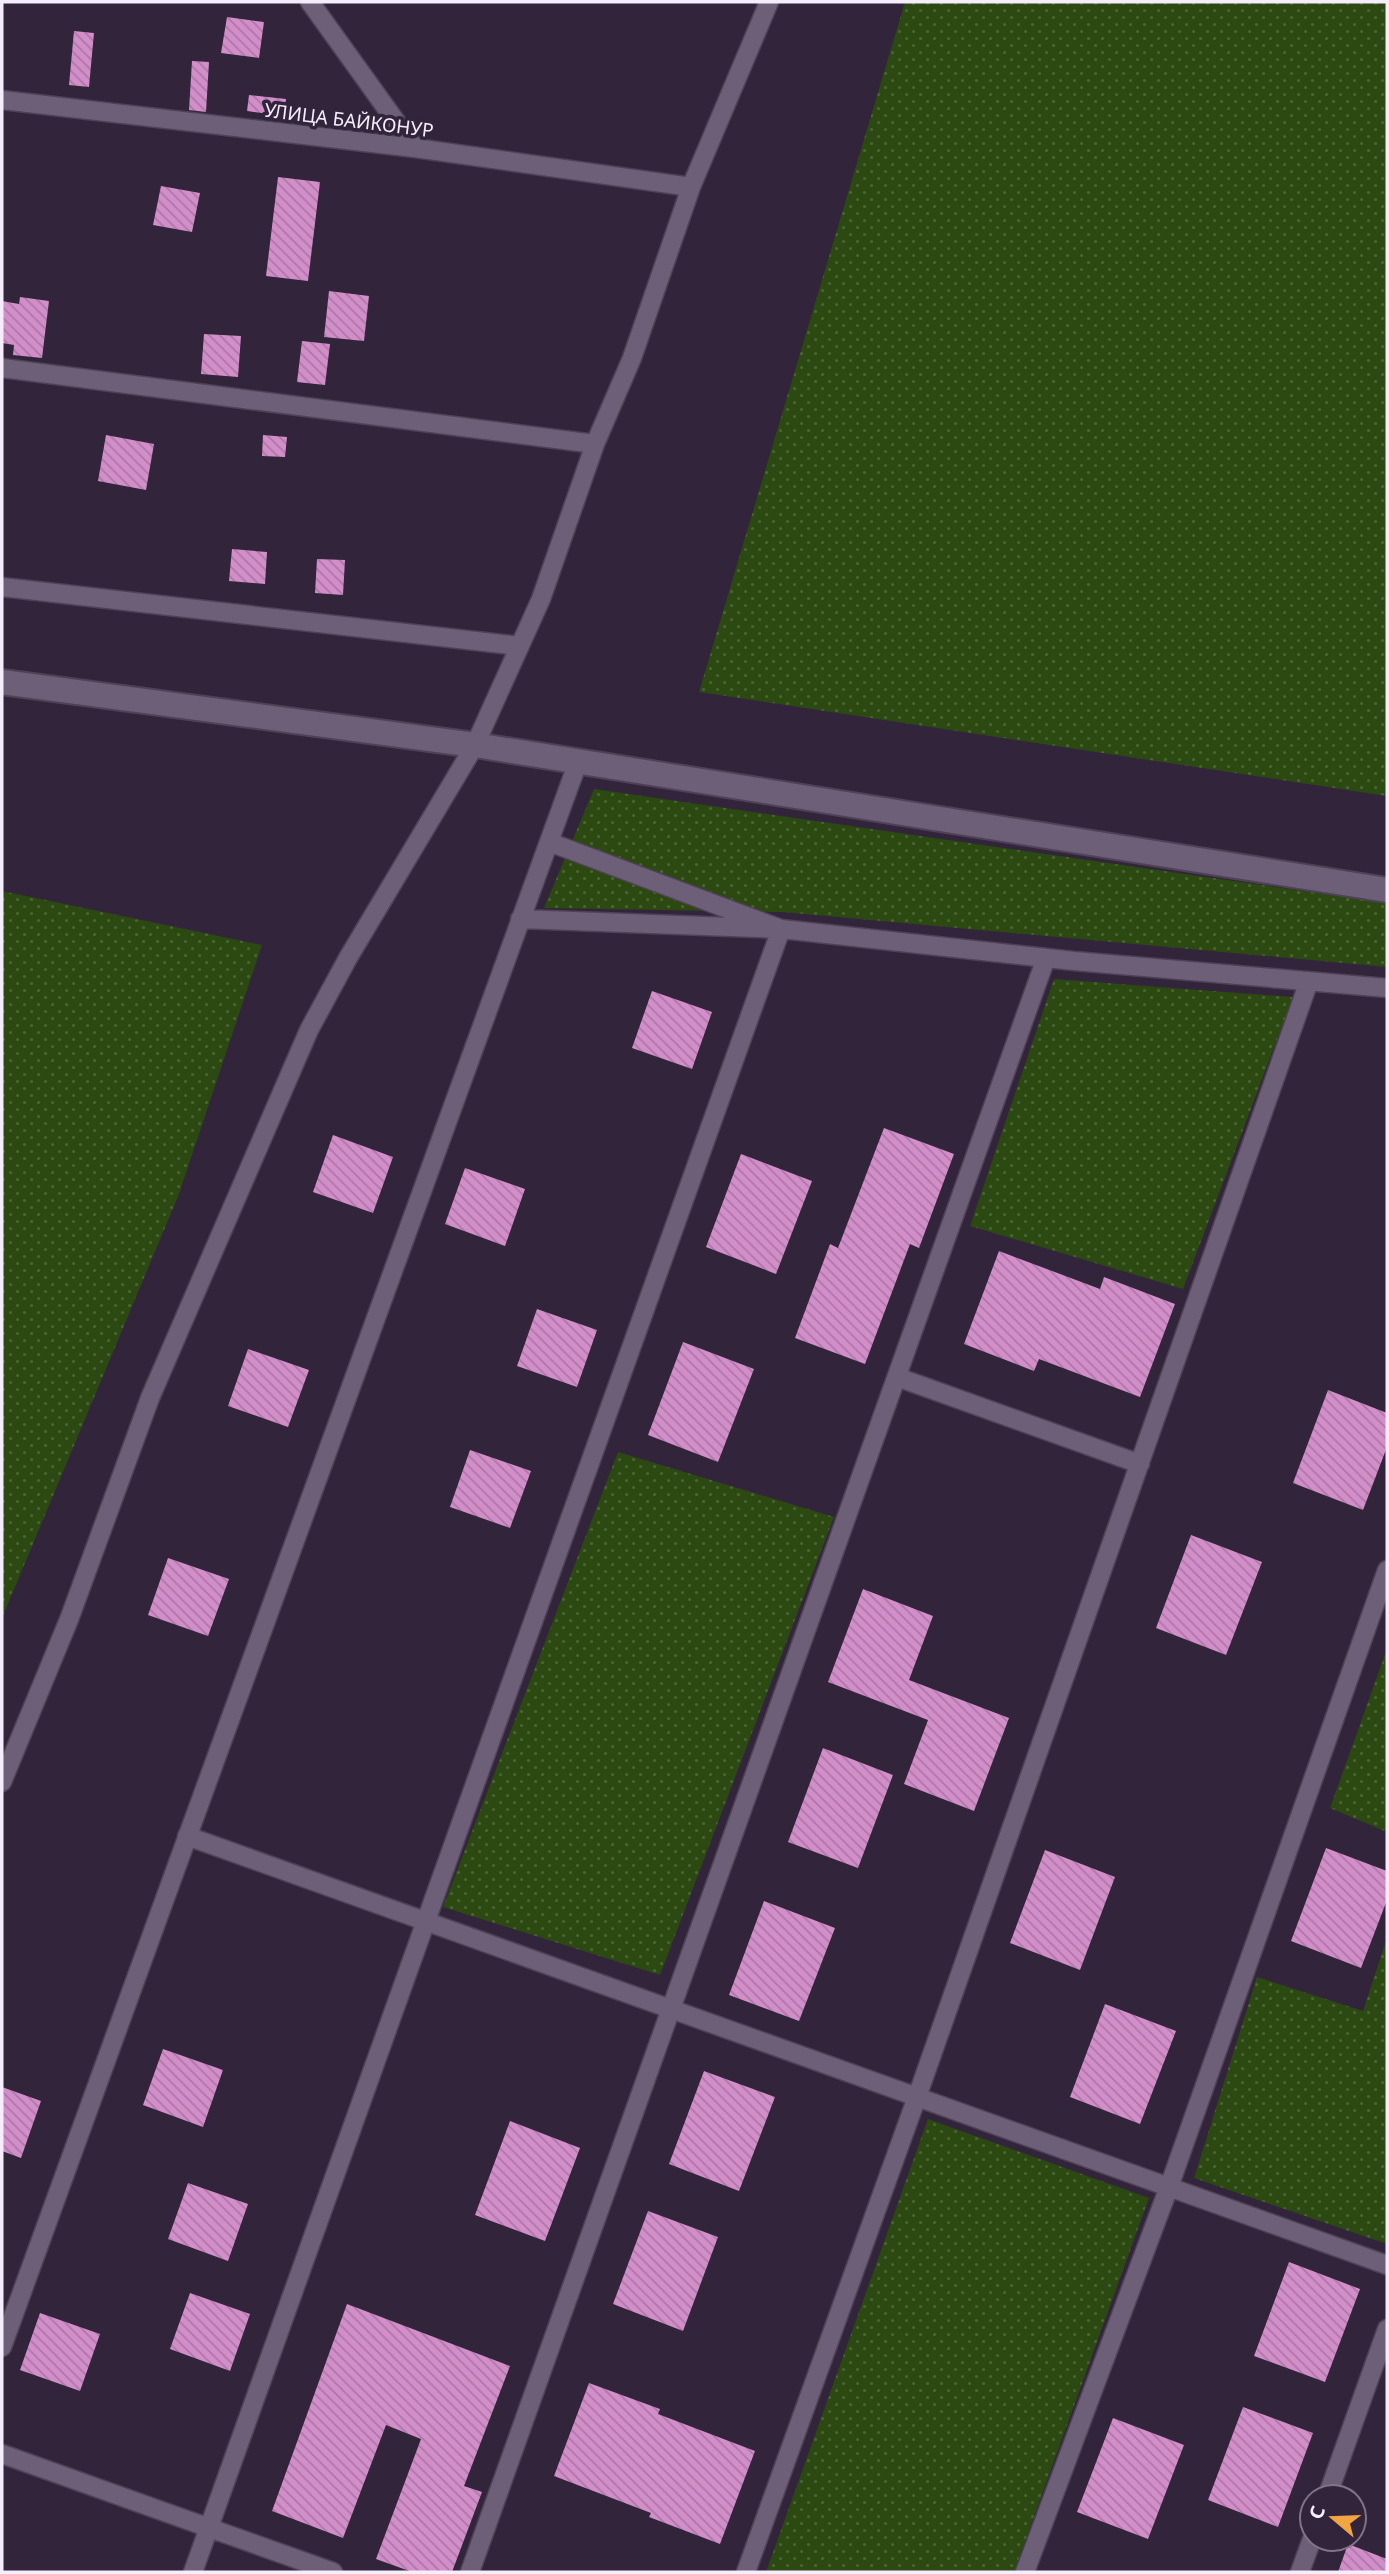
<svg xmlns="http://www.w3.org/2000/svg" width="1389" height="2574" font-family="'Noto Sans',sans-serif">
  <defs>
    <pattern id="grass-dots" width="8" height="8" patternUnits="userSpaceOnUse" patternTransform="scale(1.75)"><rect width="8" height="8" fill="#2b4911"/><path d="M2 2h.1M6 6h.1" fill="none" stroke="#4a6435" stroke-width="1.8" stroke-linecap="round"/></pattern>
    <pattern id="building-back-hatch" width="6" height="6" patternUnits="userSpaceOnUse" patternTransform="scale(1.75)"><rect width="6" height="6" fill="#d38eca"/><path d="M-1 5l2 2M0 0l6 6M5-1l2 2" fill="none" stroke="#aa79a4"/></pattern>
  </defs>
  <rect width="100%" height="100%" fill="#32243a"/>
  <path fill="url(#grass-dots)" d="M 905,2 L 1387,2 L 1387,796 L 699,692 Z
    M 594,789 L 1387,903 L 1387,967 L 783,912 L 544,908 Z
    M 2,891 L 262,945 L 179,1194 L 2,1618 Z
    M 1054,979 L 1293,997 L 1183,1289 L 970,1226 Z
    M 618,1452 L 834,1517 L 660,1975 L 443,1907 Z
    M 1387,1649 L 1387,1832 L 1330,1808 Z
    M 1387,1938 L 1387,2244 L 1194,2178 L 1257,1977 L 1363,2011 Z
    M 928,2119 L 1149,2198 L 1014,2572 L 766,2572 Z"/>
  <path fill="url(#building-back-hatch)" d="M 227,17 L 264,22 L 259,58 L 221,53 Z
    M 74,31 L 94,33 L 89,87 L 69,85 Z
    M 192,61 L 209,62 L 206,112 L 189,110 Z
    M 249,95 L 286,99 L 284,116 L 247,111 Z
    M 278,177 L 320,182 L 308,281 L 266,276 Z
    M 161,186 L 200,193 L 192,232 L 153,225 Z
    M 329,291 L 369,296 L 364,341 L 324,337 Z
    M 20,297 L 49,301 L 42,358 L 13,355 L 14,345 L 2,343 L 2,301 L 19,304 Z
    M 204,334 L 241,336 L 238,377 L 201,374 Z
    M 302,341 L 330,344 L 325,385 L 297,382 Z
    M 106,435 L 154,444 L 146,490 L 98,481 Z
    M 263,435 L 287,437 L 285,457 L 262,456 Z
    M 232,549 L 267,552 L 265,584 L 229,581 Z
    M 317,559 L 345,560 L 343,595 L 315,593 Z
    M 652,991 L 712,1012 L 692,1069 L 632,1048 Z
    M 884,1128 L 954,1154 L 919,1248 L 910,1244 L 865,1364 L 795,1338 L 830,1244 L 838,1248 Z
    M 333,1135 L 393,1157 L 373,1213 L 313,1192 Z
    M 741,1154 L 812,1181 L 776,1274 L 706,1247 Z
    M 465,1168 L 525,1189 L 505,1246 L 445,1224 Z
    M 999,1251 L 1100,1289 L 1104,1277 L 1175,1304 L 1140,1397 L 1039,1359 L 1034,1371 L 964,1344 Z
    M 537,1309 L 597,1330 L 577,1387 L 517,1366 Z
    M 683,1342 L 754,1369 L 718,1462 L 648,1435 Z
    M 248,1349 L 309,1370 L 288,1427 L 228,1406 Z
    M 1328,1390 L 1387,1413 L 1387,1447 L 1363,1510 L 1293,1483 Z
    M 470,1450 L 531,1471 L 510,1528 L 450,1507 Z
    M 1191,1535 L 1262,1562 L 1226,1655 L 1156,1628 Z
    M 168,1558 L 229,1579 L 208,1636 L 148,1615 Z
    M 863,1589 L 933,1616 L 909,1680 L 1009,1718 L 974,1811 L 904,1784 L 928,1720 L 828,1682 Z
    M 823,1748 L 893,1775 L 858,1868 L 788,1842 Z
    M 1326,1848 L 1387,1871 L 1387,1900 L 1361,1968 L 1291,1941 Z
    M 1045,1850 L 1115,1877 L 1080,1970 L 1010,1943 Z
    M 764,1901 L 835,1928 L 799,2021 L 729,1995 Z
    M 1105,2004 L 1176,2031 L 1140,2124 L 1070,2097 Z
    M 163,2049 L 223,2070 L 203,2127 L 143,2105 Z
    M 704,2071 L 775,2097 L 739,2191 L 669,2164 Z
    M 2,2087 L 41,2101 L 21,2158 L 2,2151 Z
    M 510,2121 L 580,2148 L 545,2241 L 475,2215 Z
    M 188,2183 L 248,2204 L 228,2261 L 168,2239 Z
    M 648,2211 L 718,2237 L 683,2331 L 613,2304 Z
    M 1289,2262 L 1360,2289 L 1325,2382 L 1254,2356 Z
    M 190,2293 L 250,2314 L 230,2371 L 170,2349 Z
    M 347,2304 L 510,2366 L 464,2486 L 482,2492 L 452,2572 L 412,2572 L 376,2559 L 421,2439 L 386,2425 L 343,2538 L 272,2511 Z
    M 40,2313 L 100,2334 L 80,2391 L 20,2370 Z
    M 589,2383 L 660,2409 L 658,2414 L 755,2451 L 720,2544 L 649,2517 L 651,2513 L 554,2476 Z
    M 1243,2407 L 1313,2433 L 1278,2527 L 1208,2500 Z
    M 1113,2418 L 1184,2445 L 1148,2539 L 1077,2512 Z
    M 1348,2544 L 1387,2559 L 1387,2572 L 1338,2572 Z"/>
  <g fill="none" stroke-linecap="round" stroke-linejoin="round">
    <defs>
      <path id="street" d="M 310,2 L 415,148
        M 2,100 L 415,148 L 691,187
        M 2,368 L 595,444
        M 2,587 L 520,646
        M 520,919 L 781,929 L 1074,961 L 1387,988
        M 897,1377 L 1140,1464
        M 2,1782 L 70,1617 L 150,1398 L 309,1030 L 348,958 L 475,745 L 541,599 L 595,444 L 632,358 L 691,187 L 769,2
        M 187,1836 L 1387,2265
        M 2,2347 L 578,762
        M 2,2454 L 333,2572
        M 1327,2497 L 1387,2329
        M 193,2572 L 781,929 L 549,842
        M 470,2572 L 1046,958
        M 746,2572 L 917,2097 L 1309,981
        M 1025,2572 L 1169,2187 L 1387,1570
        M 1300,2572 L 1312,2539"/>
      <path id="secondary" d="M 2,682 L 475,745 L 1387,890"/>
    </defs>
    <use href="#street" stroke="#4f4256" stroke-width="21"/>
    <use href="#secondary" stroke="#4f4256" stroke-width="28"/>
    <use href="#street" stroke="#6e5f79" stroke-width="18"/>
    <use href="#secondary" stroke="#6e5f79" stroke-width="24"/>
  </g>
  <g text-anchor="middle" stroke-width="7" stroke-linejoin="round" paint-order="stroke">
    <g font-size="19" fill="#f6edfc" stroke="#32243a">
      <text transform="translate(349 120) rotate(7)" y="7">УЛИЦА БАЙКОНУР</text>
    </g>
  </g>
  <rect width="1389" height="2574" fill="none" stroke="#f6edfc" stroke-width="7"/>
  <g transform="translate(1333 2518) rotate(289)"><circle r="33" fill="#32243a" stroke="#807488" stroke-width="2"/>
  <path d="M0-5L12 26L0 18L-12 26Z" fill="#f1a540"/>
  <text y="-10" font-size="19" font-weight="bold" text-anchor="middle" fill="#f6edfc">С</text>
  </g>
</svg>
